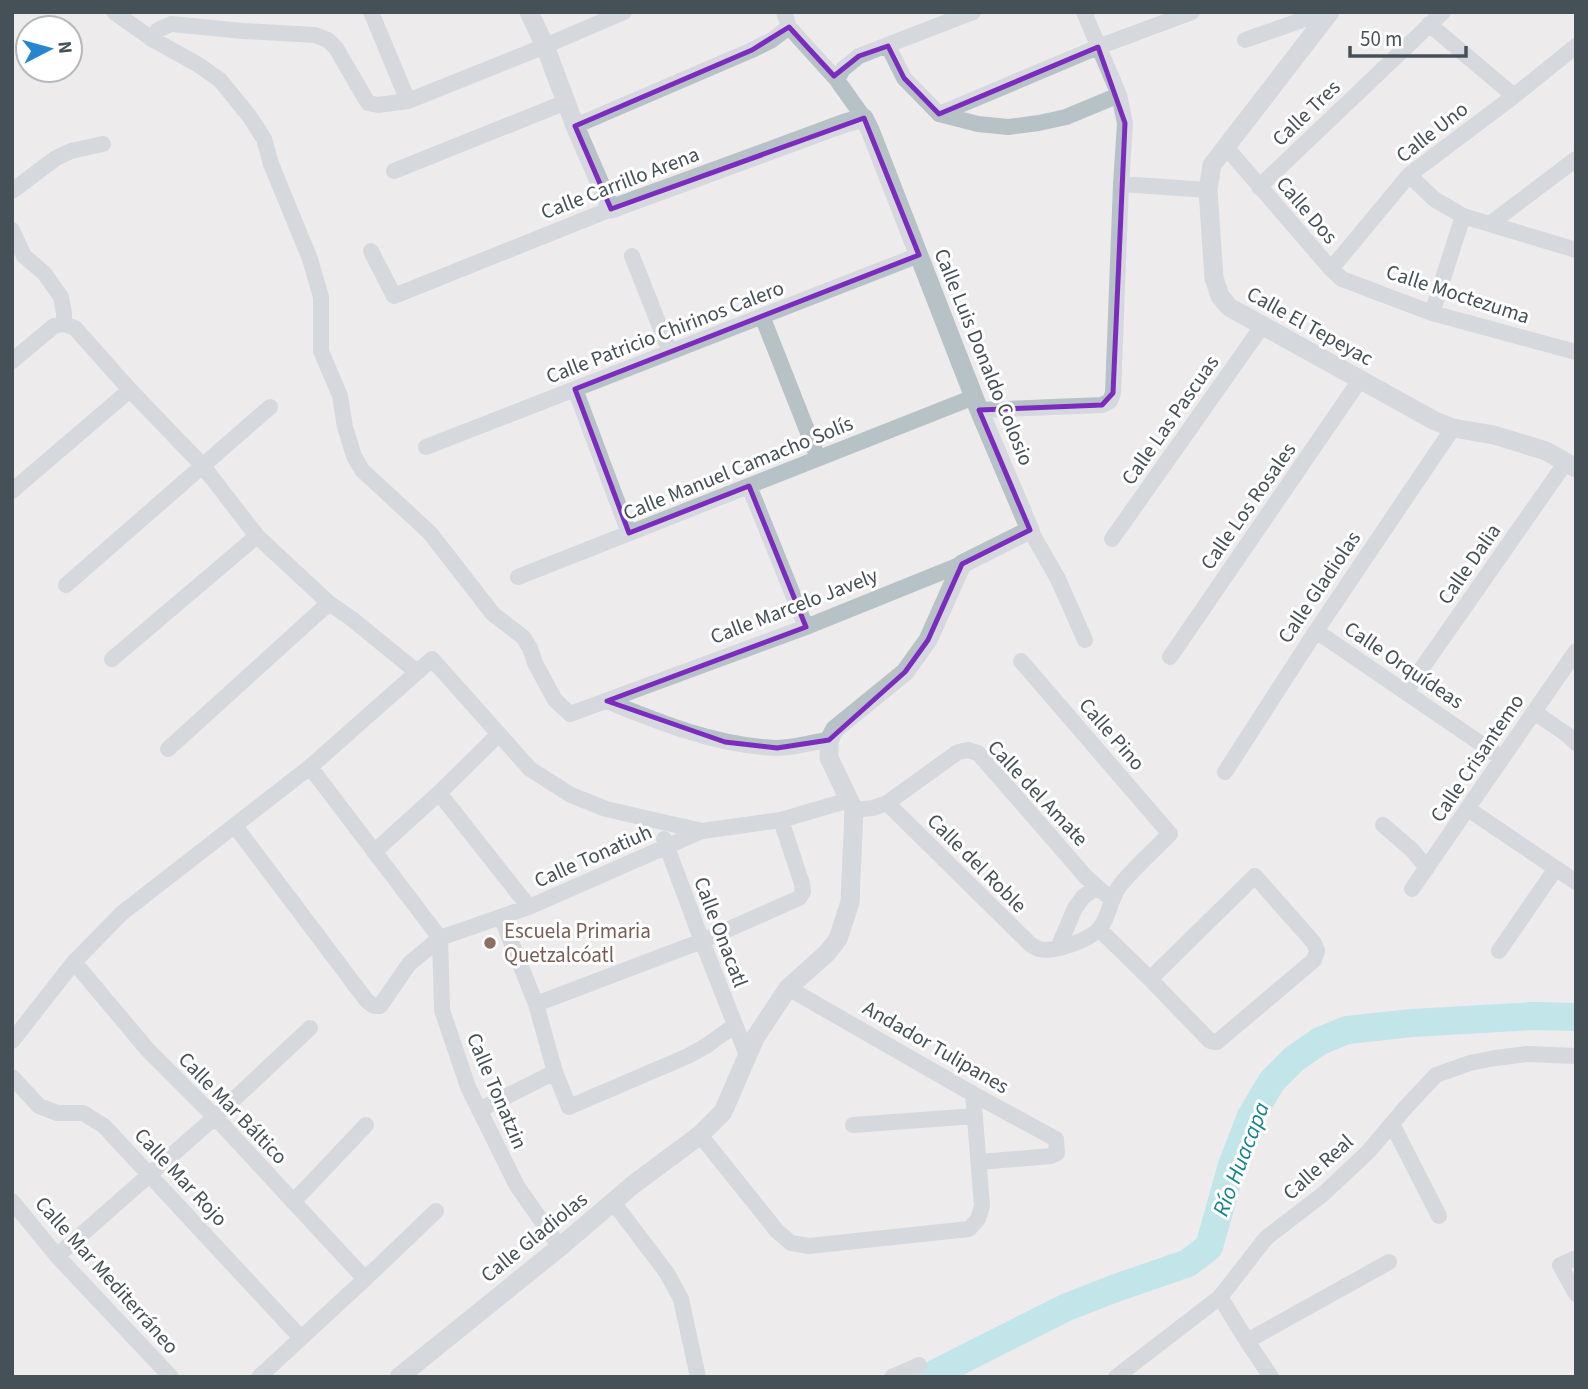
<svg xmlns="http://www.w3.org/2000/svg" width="1588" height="1389" font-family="'Source Sans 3',sans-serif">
	<rect width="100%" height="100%" fill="#eeebec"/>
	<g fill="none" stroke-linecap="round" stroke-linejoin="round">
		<path stroke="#8bdee5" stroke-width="28" d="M 928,1377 L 1067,1307 L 1116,1288 L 1188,1263 L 1209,1247 L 1232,1165 L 1251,1116 L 1272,1081 L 1294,1059 L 1320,1041 L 1347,1030 L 1412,1023 L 1533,1016 L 1576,1017"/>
		<path stroke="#b7c2c7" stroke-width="16" d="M 114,12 L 152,39 L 197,64 L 220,80 L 250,117 L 264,139 L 271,164 L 310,259 L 321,297 L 321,351 L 340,396 L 345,427 L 354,456 L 362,470 L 430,533 L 493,614 L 523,637 L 530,648 L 535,663 L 555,700 L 570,714 L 806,627 L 962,564
			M 371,12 L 408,101
			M 784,12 L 789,27 L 837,80 L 864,118
			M 1429,24 L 1514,96
			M 152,39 L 158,30 L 171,24 L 243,31 L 315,35 L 328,40 L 336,48 L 368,103 L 378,105 L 408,101 L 545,46 L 624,12
			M 1245,40 L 1325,12
			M 888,46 L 904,78 L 939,114 L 978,124 L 1008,127 L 1039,123 L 1066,117 L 1119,95
			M 837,80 L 843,69 L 859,56 L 973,12
			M 939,114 L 1098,47 L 1192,12
			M 575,126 L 752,50 L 772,40 L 789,27
			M 1226,147 L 1331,269 L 1342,279 L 1432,313 L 1576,352
			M 394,171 L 566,102
			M 1409,175 L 1434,199 L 1463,216 L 1576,250
			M 1121,184 L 1208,190
			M 1259,187 L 1443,12
			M 12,191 L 56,158 L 71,151 L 103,144
			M 1490,224 L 1576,159
			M 12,230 L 24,256 L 44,273 L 61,297 L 64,313 L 64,324
			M 371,251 L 394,296 L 611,209
			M 632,256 L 670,352
			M 1331,269 L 1409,175 L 1514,96 L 1576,46
			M 1432,313 L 1463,216
			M 762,316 L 818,458
			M 12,361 L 54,326 L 64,324 L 75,328 L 130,390 L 202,465 L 257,536 L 329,603 L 352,619 L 417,672
			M 575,389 L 629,533
			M 979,410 L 1102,405 L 1110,401 L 1113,393 L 1121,184 L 1125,123 L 1119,95 L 1084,12
			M 426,447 L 919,255
			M 749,486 L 806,627
			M 12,491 L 130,390
			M 1030,530 L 1058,579 L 1085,640
			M 1112,539 L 1263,325
			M 518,577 L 974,397
			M 66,585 L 270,407
			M 1316,631 L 1502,758
			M 1170,657 L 1360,380
			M 112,659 L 257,536
			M 1406,691 L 1566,462
			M 607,701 C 661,723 715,745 775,748 C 792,748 812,742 829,740
			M 1534,712 L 1569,736 L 1576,743
			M 168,749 L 329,603
			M 310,767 L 440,938
			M 1225,772 L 1316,631 L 1453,428
			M 439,793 L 529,907
			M 887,803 L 1030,944 C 1033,946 1036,948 1039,949 C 1054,953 1090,940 1100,928 C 1110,915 1110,897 1121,884 C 1136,866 1154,850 1170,834 L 1021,661
			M 1468,809 L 1576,882
			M 854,810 L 873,808 L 887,803 L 958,752 L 968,750 L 978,753 L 1086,877 L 1111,899
			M 1383,825 L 1412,850 L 1427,868
			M 235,826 L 367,1001 L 374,1006 L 380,1006 L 409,964 L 440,938 L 529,907 L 702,831
			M 664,839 L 702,941 L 747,1055
			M 374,852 L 439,793 L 499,734
			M 1412,889 L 1576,651
			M 501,917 L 536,1004 L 555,1072 L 569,1107 L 688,1056 L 706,1046 L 735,1025
			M 1099,929 L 1150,979 L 1210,1041 L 1217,1042 L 1314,960 L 1317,951 L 1314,943 L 1255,876 L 1150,979
			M 440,938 L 442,1010 L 468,1087 L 517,1186 L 560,1247
			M 1058,948 L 1075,908 L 1083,897 L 1097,887
			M 1499,951 L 1556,868
			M 74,962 L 147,1049 L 215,1117 L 365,1279
			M 788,988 L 973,1094 L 1056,1139 L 1057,1153 L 1051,1156 L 979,1162
			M 536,1004 L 702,941 L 799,898 L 803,892 L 802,884 L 781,820
			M 12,1041 L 74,962 L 122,913 L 310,767 L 432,659 L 530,769 L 571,795 L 606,809 L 702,831 L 781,820 L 849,800
			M 12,1077 L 39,1106 L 57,1113 L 83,1113 L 104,1126 L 301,1338
			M 479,1110 L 555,1072
			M 1392,1124 L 1439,1216
			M 853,1125 L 975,1116
			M 700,1135 L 777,1231 L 791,1243 L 809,1246 L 969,1229 L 978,1219 L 982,1206 L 973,1094
			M 12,1201 L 57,1256 L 171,1377
			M 293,1202 L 366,1125
			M 613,1202 L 667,1273 L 681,1299 L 698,1377
			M 57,1256 L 215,1117 L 310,1028
			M 1576,1258 L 1560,1265 L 1576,1294
			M 1220,1297 L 1247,1341 L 1271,1377
			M 1247,1341 L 1389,1262
			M 259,1377 L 365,1279 L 436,1211
			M 892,1377 L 919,1365
			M 1116,1377 L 1220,1297 L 1266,1238 L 1322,1195 L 1368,1152 L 1406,1107 L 1436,1075 L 1470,1063 L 1495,1058 L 1527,1054 L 1576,1056"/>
		<path stroke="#b7c2c7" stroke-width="19" d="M 1330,12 L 1212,165 L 1208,190 L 1214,278 L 1220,296 L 1229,307 L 1435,421 L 1453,428 L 1494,435 L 1546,451 L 1576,468
			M 399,1377 L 560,1247 L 634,1184 L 700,1135 L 723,1112 L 755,1038 L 788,988 L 827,953 L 838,939 L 850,902 L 854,810 L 829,758 L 829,740 L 835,729 L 905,672 L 928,640 L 962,564 L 1030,530 L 979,410 L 870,130 L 864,118 L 845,123 L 611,209 L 575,126 L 545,46 L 529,12"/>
	</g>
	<path d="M0 0H1588V1389H0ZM 789,27 L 834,76 L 859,56 L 888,46 L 904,78 L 939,114 L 1098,47 L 1125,123 L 1113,393 L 1102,405 L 979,410 L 1030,530 L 962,564 L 928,640 L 905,672 L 829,740 L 777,748 L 725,742 L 607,701 L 806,627 L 749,486 L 629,533 L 575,389 L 919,255 L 864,118 L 611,209 L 575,126 L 752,50 Z" fill="#eeebec" fill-opacity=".55" fill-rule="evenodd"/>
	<path fill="none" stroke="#7b2cbf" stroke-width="5" stroke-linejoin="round" d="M 789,27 L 834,76 L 859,56 L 888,46 L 904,78 L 939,114 L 1098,47 L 1125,123 L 1113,393 L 1102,405 L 979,410 L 1030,530 L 962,564 L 928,640 L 905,672 L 829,740 L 777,748 L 725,742 L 607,701 L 806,627 L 749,486 L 629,533 L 575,389 L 919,255 L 864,118 L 611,209 L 575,126 L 752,50 Z"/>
	<circle fill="#8d6e63" stroke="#fff" stroke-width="2.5" cx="490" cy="943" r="7"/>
	<g text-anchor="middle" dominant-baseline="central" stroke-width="6" stroke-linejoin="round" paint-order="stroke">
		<g font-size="21" fill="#455157" stroke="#fff">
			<text transform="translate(1306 113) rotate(-44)">Calle Tres</text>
			<text transform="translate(1432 132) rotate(-38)">Calle Uno</text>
			<text transform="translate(620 183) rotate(-21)">Calle Carrillo Arena</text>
			<text transform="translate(1307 210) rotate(49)">Calle Dos</text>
			<text transform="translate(1458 294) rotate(18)">Calle Moctezuma</text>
			<text transform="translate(1310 326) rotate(29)">Calle El Tepeyac</text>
			<text transform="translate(665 332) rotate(-21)">Calle Patricio Chirinos Calero</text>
			<text transform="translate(984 357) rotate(68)">Calle Luis Donaldo Colosio</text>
			<text transform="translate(1170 420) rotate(-55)">Calle Las Pascuas</text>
			<text transform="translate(738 468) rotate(-22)">Calle Manuel Camacho Solís</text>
			<text transform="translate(1248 506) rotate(-55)">Calle Los Rosales</text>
			<text transform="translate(1469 564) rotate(-55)">Calle Dalia</text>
			<text transform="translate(1319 587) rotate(-56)">Calle Gladiolas</text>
			<text transform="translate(794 606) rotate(-21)">Calle Marcelo Javely</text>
			<text transform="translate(1404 665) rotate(34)">Calle Orquídeas</text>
			<text transform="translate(1112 734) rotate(49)">Calle Pino</text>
			<text transform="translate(1477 758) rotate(-56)">Calle Crisantemo</text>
			<text transform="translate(1038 793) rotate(47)">Calle del Amate</text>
			<text transform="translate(593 856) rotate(-24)">Calle Tonatiuh</text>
			<text transform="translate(977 863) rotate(45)">Calle del Roble</text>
			<text transform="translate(721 932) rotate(69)">Calle Onacatl</text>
			<text transform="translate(936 1047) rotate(30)">Andador Tulipanes</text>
			<text transform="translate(497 1091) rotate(67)">Calle Tonatzin</text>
			<text transform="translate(233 1108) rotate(46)">Calle Mar Báltico</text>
			<text transform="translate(1318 1167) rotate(-42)">Calle Real</text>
			<text transform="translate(181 1177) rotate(47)">Calle Mar Rojo</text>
			<text transform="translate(534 1237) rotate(-39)">Calle Gladiolas</text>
			<text transform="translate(107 1275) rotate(48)">Calle Mar Mediterráneo</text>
		</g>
		<g font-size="21" fill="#785e54" stroke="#fff" text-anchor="start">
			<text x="504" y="931">Escuela Primaria<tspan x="504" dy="24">Quetzalcóatl</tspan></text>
		</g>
		<g font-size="23" font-style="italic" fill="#15838c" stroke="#fff">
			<text transform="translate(1241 1159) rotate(-69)">Río Huacapa</text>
		</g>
	</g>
	<rect width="1588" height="1389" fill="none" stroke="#455157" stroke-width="28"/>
	<g transform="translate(49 49) rotate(84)"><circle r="33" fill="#ffffff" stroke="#b5b9bc" stroke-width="2"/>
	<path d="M0-5L12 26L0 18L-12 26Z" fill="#2486cf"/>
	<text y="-10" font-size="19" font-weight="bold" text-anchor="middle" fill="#455157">N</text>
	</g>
	<path d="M1350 46v10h116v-10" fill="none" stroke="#455157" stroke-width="3.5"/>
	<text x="1360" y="46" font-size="21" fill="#455157" stroke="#ffffff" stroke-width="5" paint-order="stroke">50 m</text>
</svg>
